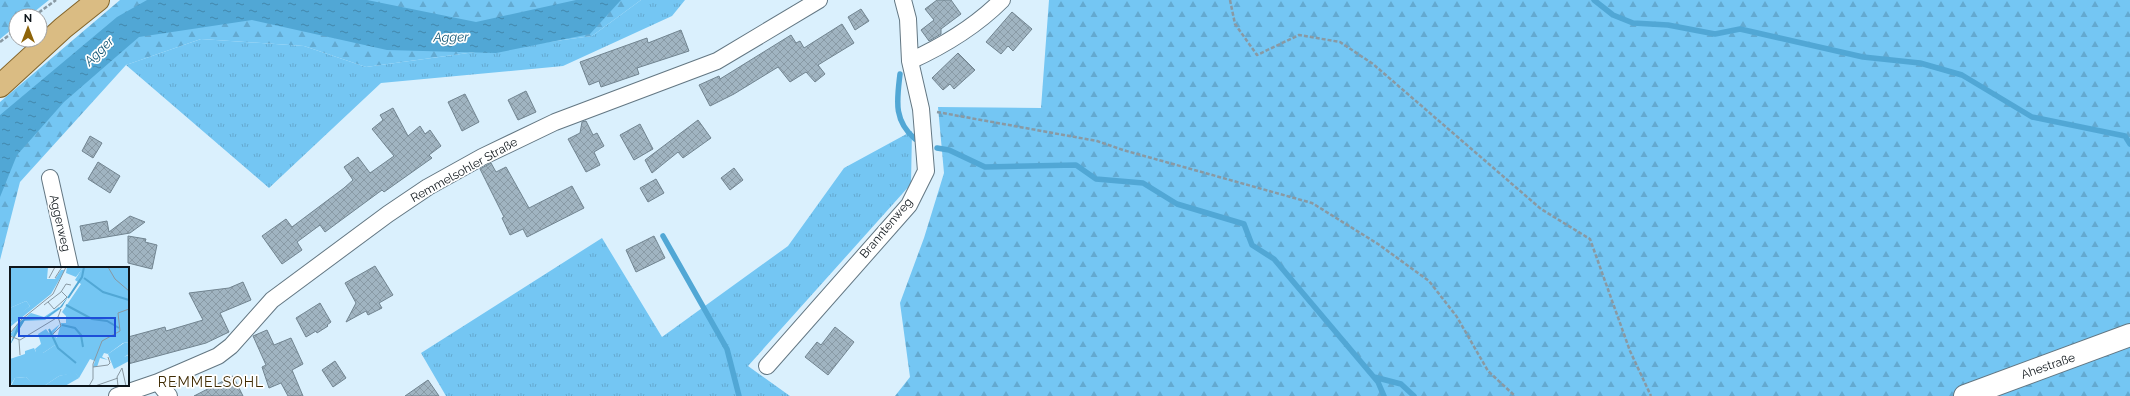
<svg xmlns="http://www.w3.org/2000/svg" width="2130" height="396" font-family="Raleway,sans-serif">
	<defs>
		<pattern id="grass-tufts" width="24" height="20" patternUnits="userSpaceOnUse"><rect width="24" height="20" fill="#74c6f3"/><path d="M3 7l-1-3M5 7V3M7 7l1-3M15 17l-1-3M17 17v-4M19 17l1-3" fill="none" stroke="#63a9d0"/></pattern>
		<pattern id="forest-firs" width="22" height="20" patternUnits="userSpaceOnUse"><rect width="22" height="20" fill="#74c6f3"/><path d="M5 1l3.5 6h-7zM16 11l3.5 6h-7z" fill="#63a9d0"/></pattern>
		<pattern id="water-ripples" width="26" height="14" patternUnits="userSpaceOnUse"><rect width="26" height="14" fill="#51a7d5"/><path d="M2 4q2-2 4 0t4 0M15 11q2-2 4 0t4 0" fill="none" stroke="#4287ac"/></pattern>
		<pattern id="building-cross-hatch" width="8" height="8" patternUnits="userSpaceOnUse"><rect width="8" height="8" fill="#a0b4c1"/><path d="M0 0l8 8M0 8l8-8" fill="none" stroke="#899aa5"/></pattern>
	</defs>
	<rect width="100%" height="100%" fill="#daf0fd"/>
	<path fill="url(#grass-tufts)" d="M 641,0 L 685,0 L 672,16 L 563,66 L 381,83 L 269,188 L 126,65 L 201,39 L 304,46 L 366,67 L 592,36 Z
		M 912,131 L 911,184 L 748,366 L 790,396 L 446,396 L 421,353 L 602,238 L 662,337 L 788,246 L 844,168 Z"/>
	<path fill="url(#forest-firs)" d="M 0,0 L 49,0 L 29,16 L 16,16 L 16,26 L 0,39 Z
		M 120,0 L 641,0 L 592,36 L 366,67 L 304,46 L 201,39 L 126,65 L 20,182 L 0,260 L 0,102 Z
		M 1049,0 L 2130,0 L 2130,396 L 895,396 L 910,377 L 900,303 L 924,238 L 944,173 L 938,107 L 1041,108 Z"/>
	<path fill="url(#water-ripples)" d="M 147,0 L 367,0 L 476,22 L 576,0 L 621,0 L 590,34 L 496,53 L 387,50 L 252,20 L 139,37 L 64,102 L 17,155 L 0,197 L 0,115 L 117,17 Z"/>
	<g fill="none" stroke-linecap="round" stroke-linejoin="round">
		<path stroke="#51a7d5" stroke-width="5.5" d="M 1594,0 L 1613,15 L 1633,23 L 1668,25 L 1715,34 L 1740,29 L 1863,57 L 1920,63 L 1962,75 L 2032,117 L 2125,136 L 2130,144
			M 900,74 C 897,100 893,120 915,139
			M 937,148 L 949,150 L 985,167 L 1076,165 L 1096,179 L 1143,183 L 1177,204 L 1244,224 L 1252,245 L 1274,259 L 1378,382 L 1384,396
			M 663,236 L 727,349 L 739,396
			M 1374,377 L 1401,384 L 1414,396"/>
	</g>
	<path fill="url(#building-cross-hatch)" stroke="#718490" d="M 937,0 L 951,0 L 961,14 L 941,29 L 941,34 L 929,41 L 921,30 L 934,20 L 925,9 Z
		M 861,9 L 869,21 L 855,30 L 848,17 Z
		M 1012,12 L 1032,29 L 1013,51 L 1008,46 L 1001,54 L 986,42 Z
		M 842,24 L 854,43 L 818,65 L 825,74 L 815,82 L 806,72 L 790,82 L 778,67 L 734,94 L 710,106 L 699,85 L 719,76 L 720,79 L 791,35 L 796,43 L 800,41 L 804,48 Z
		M 681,30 L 689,51 L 637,68 L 639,74 L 601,87 L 599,81 L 589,85 L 580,62 L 647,38 L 648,43 Z
		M 958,53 L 975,70 L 954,89 L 950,84 L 943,90 L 932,78 Z
		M 526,91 L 536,112 L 518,120 L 508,100 Z
		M 465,94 L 479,122 L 462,131 L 448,102 Z
		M 393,108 L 408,136 L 420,126 L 425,134 L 430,130 L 441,146 L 429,155 L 432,158 L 384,192 L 382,190 L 325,232 L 320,225 L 297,242 L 302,250 L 282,264 L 262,236 L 286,219 L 292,227 L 344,188 L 353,180 L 344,167 L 358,157 L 370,173 L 394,156 L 372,129 L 383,120 L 380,115 Z
		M 698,120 L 711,138 L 683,158 L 678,152 L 652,173 L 645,160 Z
		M 586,121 L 593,135 L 597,133 L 604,146 L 594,152 L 600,165 L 586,172 L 568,139 L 580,133 L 582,122 Z
		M 640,124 L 653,149 L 634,160 L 620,135 Z
		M 90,136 L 102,143 L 93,158 L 82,151 Z
		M 98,162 L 120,176 L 110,193 L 88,179 Z
		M 491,163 L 496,172 L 506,167 L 529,208 L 572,186 L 584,208 L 527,237 L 523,229 L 510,235 L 502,218 L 504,217 L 480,169 Z
		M 734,168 L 743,180 L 730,190 L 721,178 Z
		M 656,179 L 664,193 L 648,202 L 640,188 Z
		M 130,216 L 145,222 L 130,233 L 83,241 L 80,226 L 107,221 L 109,232 Z
		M 128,236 L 146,239 L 145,242 L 157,245 L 152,269 L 128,263 Z
		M 654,236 L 665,258 L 636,272 L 626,250 Z
		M 375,266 L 393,295 L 379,303 L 382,308 L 368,315 L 366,311 L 346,322 L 356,303 L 345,283 Z
		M 243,282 L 251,300 L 220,313 L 229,332 L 206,343 L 128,364 L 128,337 L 165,327 L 166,331 L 203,320 L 189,293 L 229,288 Z
		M 320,303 L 331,322 L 327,325 L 328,326 L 317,333 L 316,331 L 306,337 L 296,318 Z
		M 835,327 L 854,342 L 828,375 L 805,357 L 817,342 L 821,345 Z
		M 267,330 L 274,345 L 291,338 L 303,364 L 292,370 L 303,396 L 288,396 L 281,383 L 269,388 L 262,367 L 266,365 L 253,336 Z
		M 335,361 L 346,378 L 333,387 L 322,370 Z
		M 233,376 L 243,396 L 194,396 Z
		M 428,380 L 439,396 L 405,396 Z"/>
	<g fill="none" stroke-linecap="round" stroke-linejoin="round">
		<g stroke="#637783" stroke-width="18">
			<path id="minor" d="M 910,61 C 943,46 976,26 1002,0
				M 50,178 L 70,268
				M 767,366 L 909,205 L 926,171 L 921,109 L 910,61 L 908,19 L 903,0
				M 158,382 L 169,396
				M 117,396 L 158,382 L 218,356 L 231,346 L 272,300 L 388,214 L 428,187 L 482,157 L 555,122 L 717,61 L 819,0"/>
		</g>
		<g stroke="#637783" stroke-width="24">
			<path id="secondary" d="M 1965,396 L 2130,335"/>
		</g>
		<g stroke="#836429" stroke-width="24">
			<path id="primary" d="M 0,86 L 63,28 L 98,0"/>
		</g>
		<path stroke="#8999a3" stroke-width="2.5" stroke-dasharray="4 2" stroke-linecap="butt" d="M 1230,0 L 1235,24 L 1257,55 L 1299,35 L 1340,42 L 1373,64 L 1541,209 L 1590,239 L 1630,351 L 1651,396
			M 34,16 L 56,0
			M 0,42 L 16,30
			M 937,112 L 1097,141 L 1123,150 L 1312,203 L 1378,244 L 1429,281 L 1457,317 L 1488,371 L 1515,396"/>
		<use href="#minor" stroke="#fff" stroke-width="16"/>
		<use href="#secondary" stroke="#fff" stroke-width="22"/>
		<use href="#primary" stroke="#dabc83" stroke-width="22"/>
	</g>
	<g text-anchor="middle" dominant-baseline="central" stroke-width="3.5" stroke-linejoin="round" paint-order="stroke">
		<g font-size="12" fill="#0e151a" stroke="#fff">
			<text transform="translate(464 170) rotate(-29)">Remmelsohler Straße</text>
			<text transform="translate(60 223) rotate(77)">Aggerweg</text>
			<text transform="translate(886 228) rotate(-50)">Branntenweg</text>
			<text transform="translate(2048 366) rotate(-19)">Ahestraße</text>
		</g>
		<g font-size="13" font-style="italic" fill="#0d5372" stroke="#fff">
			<text transform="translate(451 37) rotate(-1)">Agger</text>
			<text transform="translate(99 51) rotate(-45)">Agger</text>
		</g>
		<g font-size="14" letter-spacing="1" fill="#402c04" stroke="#fff">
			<text x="211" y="382">REMMELSOHL</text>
		</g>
	</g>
	<g transform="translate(10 267)">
		<rect width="119" height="119" fill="#daf0fd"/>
		<path d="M 57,0 L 73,0 L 73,1 L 66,10 L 56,6 ZM 16,34 L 20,39 L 0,56 L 0,41 ZM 50,57 L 43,67 L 48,72 L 45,78 L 33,86 L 26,85 L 25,82 L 31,77 L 28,67 L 36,62 L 39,66 ZM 119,75 L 119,87 L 114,90 L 119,88 L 119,94 L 104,102 L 98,87 L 114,76 ZM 65,105 L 69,111 L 55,119 L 34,119 L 49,109 ZM 16,110 L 25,119 L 1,119 L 5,111 Z" fill="#74c6f3"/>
		<path d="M 0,0 L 38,0 L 37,12 L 45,12 L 51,3 L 55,3 L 41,27 L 0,60 L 4,46 L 7,49 L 20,39 L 16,34 L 0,41 ZM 73,0 L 119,0 L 119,75 L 113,76 L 98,87 L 94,86 L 92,90 L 98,93 L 90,91 L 87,100 L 83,100 L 85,94 L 80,92 L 69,111 L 65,106 L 49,109 L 34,119 L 24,119 L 16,110 L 5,111 L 0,119 L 0,92 L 15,87 L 15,84 L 24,81 L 26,85 L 32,83 L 33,86 L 45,78 L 51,56 L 56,56 L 56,49 L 52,45 L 71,17 L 65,13 ZM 49,40 L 50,42 L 35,53 L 14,54 L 4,70 L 0,68 L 7,57 L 21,46 L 34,50 Z" fill="#74c6f3"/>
		<path d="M 59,28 L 52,40 L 35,52 L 15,53 L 0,78 L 8,57 L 16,50 L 35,51 L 50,40 Z" fill="#51a7d5"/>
		<path fill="none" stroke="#51a7d5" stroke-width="2" d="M 74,11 L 93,25 L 119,33M 58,31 L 72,10 L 74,0M 56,38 L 82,52 L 97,54 L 109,61M 52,58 L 65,61 L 71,68 L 73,80M 39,62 L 48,81 L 66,96"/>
		<path fill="none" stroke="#8898a2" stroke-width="1" d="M 98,0 L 105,12 L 119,24M 39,11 L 45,0M 45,11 L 52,0M 38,35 L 44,42 L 53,34 L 57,30 L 51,24M 34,38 L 51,25 L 56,17 L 61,18M 0,66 L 12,52 L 43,27 L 56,0M 43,67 L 51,59 L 48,50M 0,69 L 10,73 L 48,50 L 51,42M 9,73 L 10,88M 83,100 L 98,98 L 100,96 L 98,90M 79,119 L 83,112 L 83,97 L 92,74 L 110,64 L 108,46 L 119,42M 85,119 L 108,111M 108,119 L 107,110 L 112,101 L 116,119"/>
		<path fill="#1d4ed8" fill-opacity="0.15" stroke="#1d4ed8" stroke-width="2" d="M 9,51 L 105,51 L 105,69 L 9,69 Z"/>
		<rect width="119" height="119" fill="none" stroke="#0e151a" stroke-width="2"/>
	</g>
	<g transform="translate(28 28)"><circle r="19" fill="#ffffff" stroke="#9fa1a3"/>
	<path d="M0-3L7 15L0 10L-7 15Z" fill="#8e6409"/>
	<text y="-6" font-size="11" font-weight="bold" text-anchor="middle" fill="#0e151a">N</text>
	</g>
</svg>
